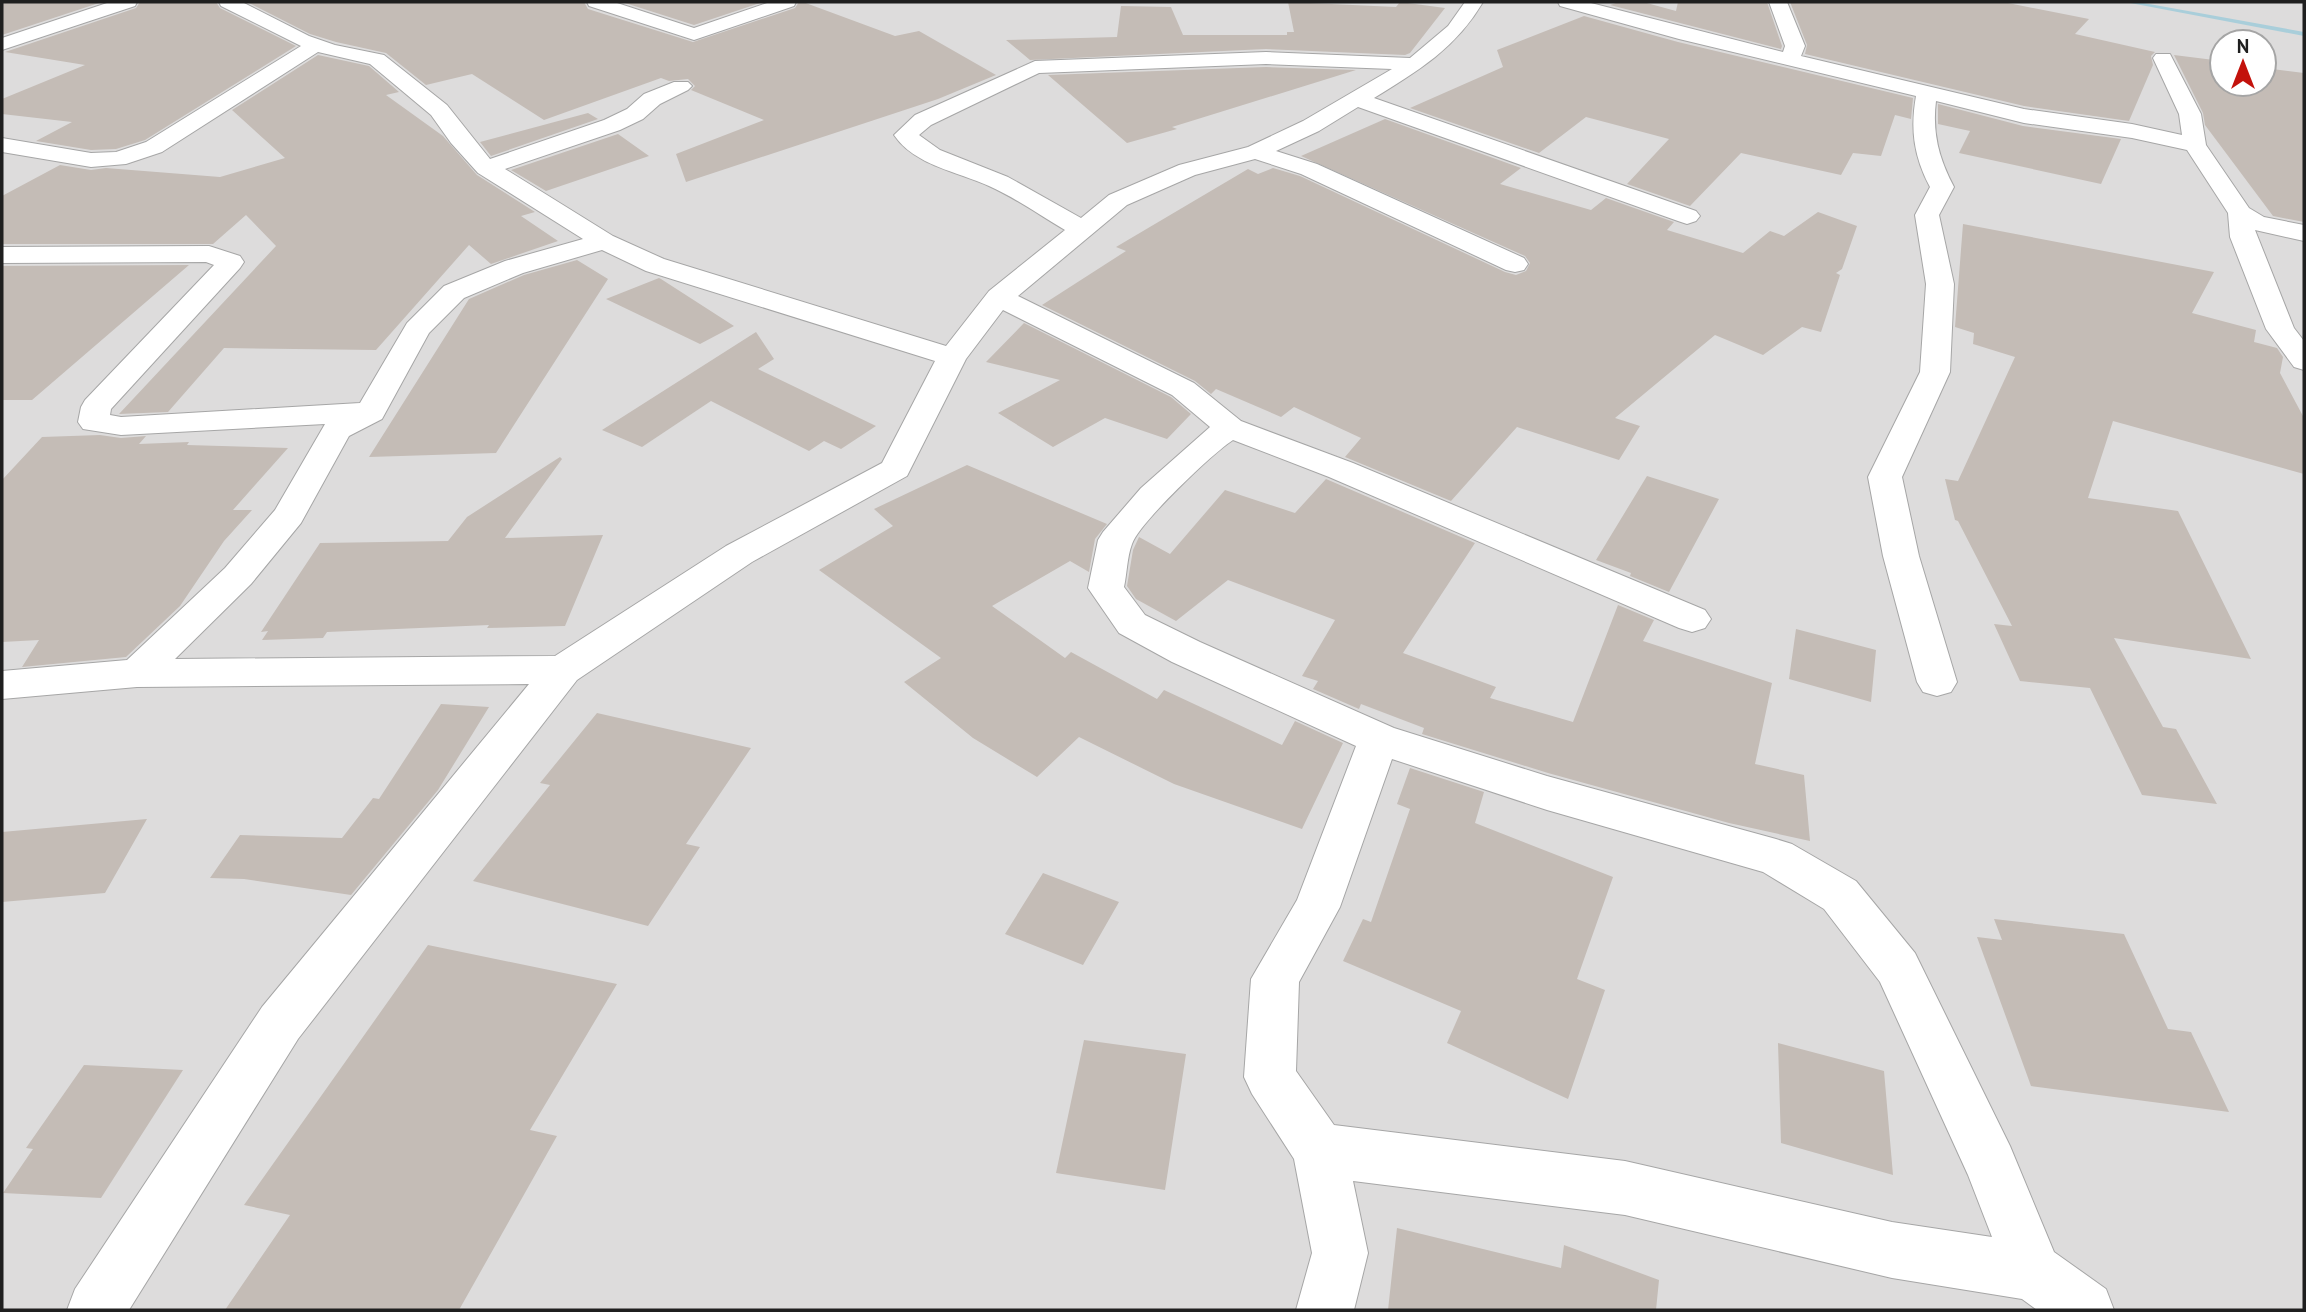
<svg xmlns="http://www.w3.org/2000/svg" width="2306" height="1312" font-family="'PT Sans',sans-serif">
	<rect width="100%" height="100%" fill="#efede6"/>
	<path fill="#dddcdc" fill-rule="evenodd" d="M 2,2 L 2304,2 L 2304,1310 L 2,1310 ZM 2222,42 L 2264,42 L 2264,84 L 2222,84 Z"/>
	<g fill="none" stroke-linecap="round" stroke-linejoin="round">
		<path fill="#a9ceda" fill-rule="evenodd" d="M 2125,2 L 2138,2 L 2304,32 L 2304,36 Z"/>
	</g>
	<path fill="#c4bcb6" d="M 2,2 L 102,2 L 2,35 Z
		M 140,2 L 216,2 L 220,8 L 296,46 L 145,140 L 116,149 L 91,150 L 36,141 L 72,122 L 2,114 L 2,99 L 85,65 L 5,52 L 136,8 Z
		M 247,2 L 584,2 L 588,9 L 693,42 L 795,8 L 799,2 L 803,2 L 895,36 L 919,31 L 996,75 L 938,99 L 686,182 L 676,154 L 764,120 L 691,90 L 695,86 L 688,79 L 669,81 L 661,78 L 544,120 L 472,74 L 426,85 L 386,53 L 336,42 L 310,34 Z
		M 622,2 L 763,2 L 694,25 Z
		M 1288,2 L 1396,7 L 1400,2 L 1445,8 L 1410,53 L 1405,55 L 1266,49 L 1030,60 L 1006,40 L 1117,37 L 1121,6 L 1171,7 L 1183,35 L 1287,35 L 1287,32 L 1294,32 Z
		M 1619,2 L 1643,2 L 1676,11 L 1678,2 L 1767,2 L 1782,46 L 1781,49 L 1610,5 Z
		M 1790,2 L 2003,2 L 2089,19 L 2075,34 L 2155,52 L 2151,56 L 2153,65 L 2129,121 L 2024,106 L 1805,54 L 1807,45 Z
		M 1584,16 L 1678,42 L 1913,98 L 1911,119 L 1895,115 L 1881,156 L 1853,153 L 1841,175 L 1741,153 L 1690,206 L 1627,184 L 1669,139 L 1586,117 L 1539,153 L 1410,108 L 1503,67 L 1497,50 Z
		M 318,55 L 369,66 L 399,92 L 386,95 L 443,136 L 477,175 L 535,212 L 521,216 L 558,241 L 491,264 L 469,245 L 376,350 L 224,348 L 168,412 L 119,414 L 276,246 L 246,215 L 213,244 L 2,244 L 2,196 L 60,165 L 91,170 L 106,168 L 220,177 L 285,158 L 232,110 Z
		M 2174,55 L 2222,61 L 2222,84 L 2264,84 L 2264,68 L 2304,73 L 2304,222 L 2273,216 L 2205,125 L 2203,113 Z
		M 1266,67 L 1356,70 L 1172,127 L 1177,129 L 1127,143 L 1048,75 Z
		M 1938,104 L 2023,126 L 2121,139 L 2101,184 L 1959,153 L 1970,131 L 1938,124 Z
		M 588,113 L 598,119 L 491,156 L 480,142 Z
		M 1385,119 L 1521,168 L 1500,184 L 1591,210 L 1606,198 L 1674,222 L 1667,230 L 1743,253 L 1770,231 L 1784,236 L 1818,212 L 1857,226 L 1842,269 L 1836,273 L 1840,275 L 1821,332 L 1802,327 L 1763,355 L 1715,335 L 1615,418 L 1640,426 L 1619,460 L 1517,427 L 1451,501 L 1345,457 L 1361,438 L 1294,407 L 1281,417 L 1216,389 L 1211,394 L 1195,381 L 1042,305 L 1126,251 L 1116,247 L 1248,169 L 1258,174 L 1273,168 L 1300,176 L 1505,272 L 1516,275 L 1526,271 L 1530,263 L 1525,256 L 1301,156 Z
		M 618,134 L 649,156 L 546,191 L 511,170 Z
		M 1963,224 L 2214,272 L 2192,313 L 2256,330 L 2254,342 L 2277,348 L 2283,357 L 2280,373 L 2304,418 L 2304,474 L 2113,421 L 2088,498 L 2178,511 L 2251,659 L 2114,638 L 2163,727 L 2176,729 L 2217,804 L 2142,795 L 2090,688 L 2020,681 L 1994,624 L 2012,626 L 1958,521 L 1955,520 L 1945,479 L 1958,481 L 2015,357 L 1973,344 L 1974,333 L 1955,327 Z
		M 577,260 L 608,279 L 496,453 L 369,457 L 469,299 L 524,275 Z
		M 189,265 L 32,400 L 2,400 L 2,266 Z
		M 659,278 L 661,279 L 734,326 L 700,344 L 606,299 Z
		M 1024,323 L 1171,397 L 1191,414 L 1167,439 L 1105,418 L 1053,447 L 998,413 L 1060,380 L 986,362 Z
		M 756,332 L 774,359 L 758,369 L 876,426 L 841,449 L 824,441 L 809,451 L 711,401 L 642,447 L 602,430 Z
		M 100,435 L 121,438 L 146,436 L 139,444 L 189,442 L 187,445 L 288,448 L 233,510 L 252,510 L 224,541 L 180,606 L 126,657 L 22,667 L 39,640 L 2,642 L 2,480 L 42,437 Z
		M 560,457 L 562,459 L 505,538 L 603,535 L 565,626 L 487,628 L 489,625 L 327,632 L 323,638 L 262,640 L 268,631 L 261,632 L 320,543 L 448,541 L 467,517 Z
		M 967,465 L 1107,524 L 1095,539 L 1089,572 L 1070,561 L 992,606 L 1065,658 L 1071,652 L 1157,699 L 1164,690 L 1282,745 L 1295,721 L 1343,743 L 1302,829 L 1174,784 L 1079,737 L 1037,777 L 973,738 L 904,682 L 941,658 L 819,570 L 893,526 L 874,509 Z
		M 1647,476 L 1719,499 L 1669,592 L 1630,576 L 1631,573 L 1596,560 Z
		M 1326,479 L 1475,543 L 1403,653 L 1496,687 L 1490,698 L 1573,722 L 1618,605 L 1654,620 L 1643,641 L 1772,683 L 1755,764 L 1804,775 L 1810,841 L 1729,823 L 1548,773 L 1422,734 L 1424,728 L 1361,704 L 1359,709 L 1313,689 L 1318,681 L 1302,676 L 1335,620 L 1228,580 L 1176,621 L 1136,599 L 1127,586 L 1133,550 L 1139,537 L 1170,554 L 1225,490 L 1295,513 Z
		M 1796,629 L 1876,650 L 1871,702 L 1789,679 Z
		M 441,704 L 489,707 L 438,790 L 351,895 L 244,879 L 210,878 L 240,835 L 342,838 L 373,798 L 379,799 Z
		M 597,713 L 751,748 L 686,844 L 700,847 L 648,926 L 473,881 L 550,785 L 540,783 Z
		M 1410,768 L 1484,792 L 1475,823 L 1613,877 L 1577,979 L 1605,990 L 1568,1099 L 1447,1043 L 1461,1011 L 1343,961 L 1363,919 L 1371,922 L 1410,809 L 1397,804 Z
		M 147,819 L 105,893 L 2,902 L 2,832 Z
		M 1043,873 L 1119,902 L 1083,965 L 1005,934 Z
		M 1994,919 L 2124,934 L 2168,1029 L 2191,1032 L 2229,1112 L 2031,1086 L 1977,937 L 2002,940 Z
		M 428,945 L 617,984 L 530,1130 L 557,1136 L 459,1310 L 225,1310 L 290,1215 L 244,1205 Z
		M 1084,1040 L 1186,1054 L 1165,1190 L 1056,1173 Z
		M 1778,1043 L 1884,1071 L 1893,1175 L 1781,1143 Z
		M 84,1065 L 183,1070 L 101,1198 L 3,1193 L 33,1149 L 26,1148 Z
		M 1397,1228 L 1561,1268 L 1564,1245 L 1659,1280 L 1656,1310 L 1388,1310 Z"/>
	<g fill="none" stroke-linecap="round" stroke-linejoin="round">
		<g stroke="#a6a6a6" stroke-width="2">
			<path id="minor" d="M 110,2 L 137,2 L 135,6 L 2,50 L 2,38 Z
				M 219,2 L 242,2 L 309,36 L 335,45 L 384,55 L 447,105 L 490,159 L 604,120 L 627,109 L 644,94 L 674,82 L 688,82 L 692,86 L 688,90 L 660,104 L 643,119 L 620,130 L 505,169 L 613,236 L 664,259 L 946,346 L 989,291 L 1065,230 C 1041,216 1016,198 989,186 C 958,172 914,165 894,135 L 915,115 L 1035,61 L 1266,52 L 1410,58 L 1448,26 L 1465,2 L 1483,2 C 1456,48 1418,71 1374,98 L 1696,211 L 1700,216 L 1696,221 L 1687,224 L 1678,221 L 1358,107 L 1319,131 L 1276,151 L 1317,164 L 1524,258 L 1528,264 L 1524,270 L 1515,272 L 1506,270 L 1301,174 L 1255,159 L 1195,175 L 1127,205 L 1018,296 L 1194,383 L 1241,421 L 1353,463 L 1705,610 L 1711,619 L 1705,628 L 1692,632 L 1679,628 L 1329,477 L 1233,440 C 1213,453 1139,523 1132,544 C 1127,557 1127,573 1124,587 L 1145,615 L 1200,642 L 1394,728 L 1547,776 L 1776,839 L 1792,844 L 1856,881 L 1915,953 L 2010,1146 L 2054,1252 L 2106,1289 L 2114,1310 L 2037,1310 L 2022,1299 L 1892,1278 L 1625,1215 L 1353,1181 L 1368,1253 L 1354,1310 L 1296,1310 L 1312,1253 L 1294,1159 L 1252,1094 L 1244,1077 L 1251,979 L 1297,900 L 1356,746 L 1172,662 L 1119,633 L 1088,588 L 1098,540 L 1103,532 L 1141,488 L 1210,427 L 1172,395 L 1003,310 L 966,359 L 907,476 L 752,562 L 577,680 L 298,1039 L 129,1310 L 67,1310 L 75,1289 L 262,1007 L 529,684 L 137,687 L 2,699 L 2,671 L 127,660 L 225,568 L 275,510 L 325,424 L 121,435 L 83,429 L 78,422 L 81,407 L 85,400 L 214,265 L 206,262 L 2,263 L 2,247 L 209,246 L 240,256 L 244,262 L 240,268 L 111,409 L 110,415 L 121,417 L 360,403 L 407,323 L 444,286 L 505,261 L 583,239 L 478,173 L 451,143 L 431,115 L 370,64 L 318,52 L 162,152 L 126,164 L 91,167 L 2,152 L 2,138 L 91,153 L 116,152 L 146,142 L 301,46 L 221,6 ZM 1266,64 L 1392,69 L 1303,121 L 1248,147 L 1179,165 L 1109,195 L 1081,218 L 1008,177 L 940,150 L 919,135 L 931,125 L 1039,73 ZM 602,250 L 646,271 L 935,361 L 882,463 L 726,546 L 555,656 L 175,659 L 251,584 L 301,523 L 349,436 L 382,419 L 429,333 L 464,298 L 523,273 ZM 1392,759 L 1547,810 L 1763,872 L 1824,909 L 1880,982 L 1968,1175 L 1992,1237 L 1892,1222 L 1625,1161 L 1334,1125 L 1296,1071 L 1299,982 L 1340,907 Z
				M 587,2 L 614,2 L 694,28 L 770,2 L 796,2 L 794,6 L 694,40 L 589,6 Z
				M 1558,2 L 1587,2 L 1783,52 L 1785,46 L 1769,2 L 1787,2 L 1805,46 L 1801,56 L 2024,109 L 2132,124 L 2182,135 L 2179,114 L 2153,58 L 2156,54 L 2170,54 L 2201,114 L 2206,145 L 2249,208 L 2264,217 L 2304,225 L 2304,241 L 2255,230 L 2294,328 L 2304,341 L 2304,370 L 2294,367 L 2266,329 L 2230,237 L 2228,213 L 2187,150 L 2132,138 L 2024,123 L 1936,101 C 1932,133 1939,159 1954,187 L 1939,215 L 1954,284 L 1950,372 L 1902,477 L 1919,556 L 1957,682 L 1951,692 L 1937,696 L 1923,692 L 1917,682 L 1883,556 L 1868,477 L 1920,372 L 1926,284 L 1915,215 L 1930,187 C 1914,157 1910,130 1916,96 L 1679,39 L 1560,6 Z"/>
		</g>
		<use href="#minor" fill="#fff" fill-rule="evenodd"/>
	</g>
	<rect width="2306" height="1312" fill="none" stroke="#1f1f1f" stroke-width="7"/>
	<g transform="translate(2243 63)"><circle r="33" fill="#ffffff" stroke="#a5a5a5" stroke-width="2"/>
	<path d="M0-5L12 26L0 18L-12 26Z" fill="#c3120c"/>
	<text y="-10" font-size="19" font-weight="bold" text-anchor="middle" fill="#1f1f1f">N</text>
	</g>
</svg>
